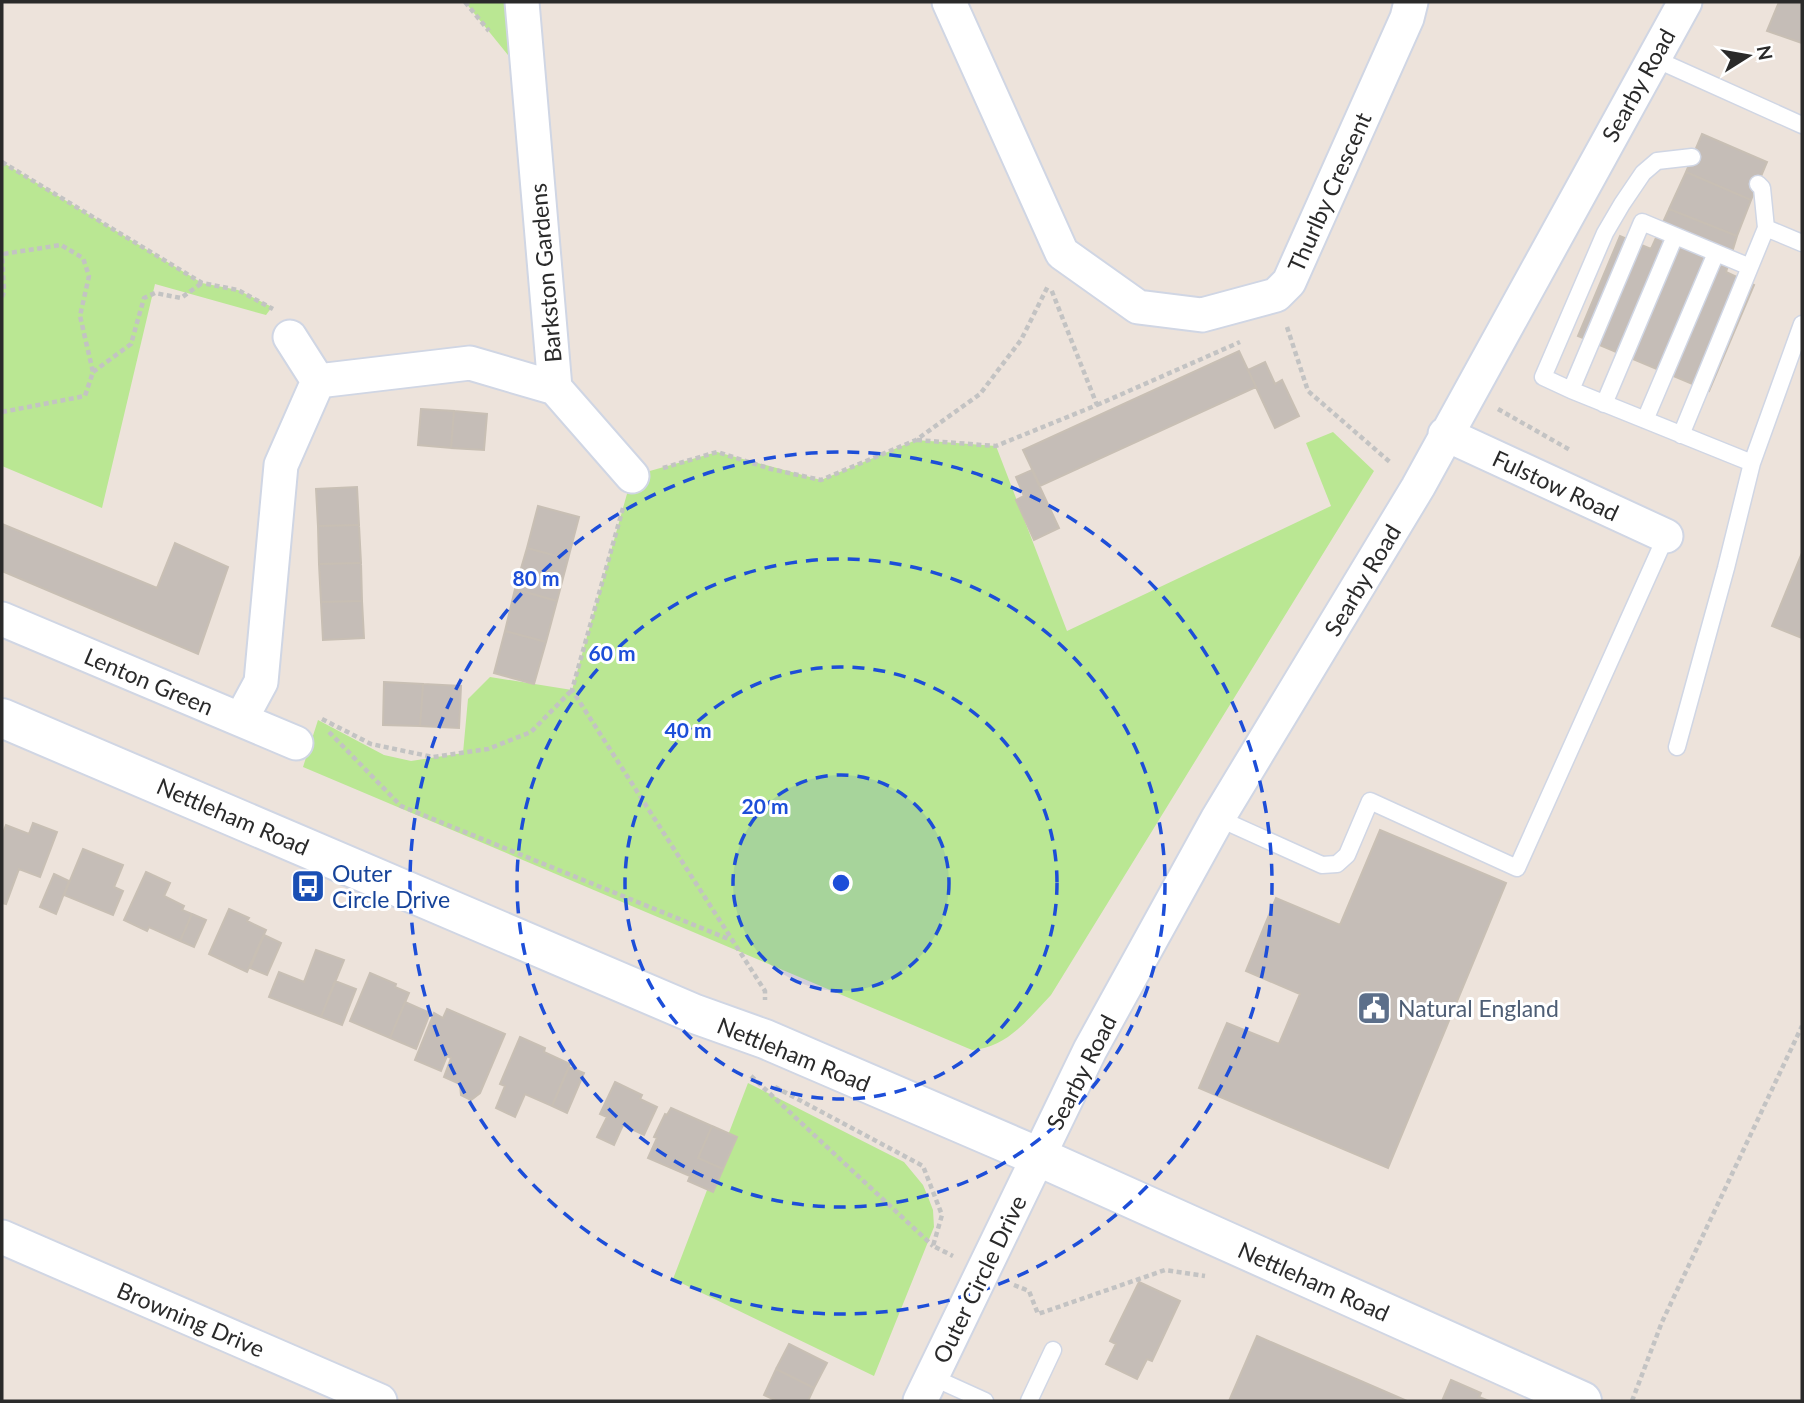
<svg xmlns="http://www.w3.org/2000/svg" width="1804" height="1403" font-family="Lato,sans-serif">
	<rect width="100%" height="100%" fill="#ede3db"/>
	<path fill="#bae793" d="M 465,2 L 522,2 L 529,81 Z
		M 2,162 L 202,283 L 238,290 L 272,307 L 266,315 L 155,284 L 102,508 L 2,466 Z
		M 1333,432 L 1374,471 L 1051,995 C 1028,1019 1007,1048 972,1050 L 303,767 L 318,720 L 384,755 L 411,761 L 463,753 L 468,699 L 490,677 L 572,690 L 632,476 L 717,452 L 821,480 L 916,440 L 996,446 L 1067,631 L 1331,506 L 1306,443 Z
		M 748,1083 L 904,1162 L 923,1185 L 928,1197 L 933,1210 L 934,1227 L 874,1376 L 673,1279 Z"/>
	<path fill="#c5bdb7" stroke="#c8bfb4" stroke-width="2" d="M 1779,2 L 1802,2 L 1802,43 L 1767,31 Z
		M 1702,134 L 1767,162 L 1751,200 L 1686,172 Z
		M 1686,172 L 1751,200 L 1737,236 L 1669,209 Z
		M 1669,209 L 1737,236 L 1726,272 L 1754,285 L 1709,391 L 1578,336 L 1620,236 L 1651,249 Z
		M 1239,351 L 1256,387 L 1040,486 L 1023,450 Z
		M 1265,362 L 1275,384 L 1282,380 L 1299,416 L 1275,428 L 1248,370 Z
		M 421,409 L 454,411 L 451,448 L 418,445 Z
		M 454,411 L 487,414 L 484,450 L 451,448 Z
		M 1032,470 L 1059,528 L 1034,540 L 1016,500 L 1024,496 L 1016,477 Z
		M 357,487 L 359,525 L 318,526 L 316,489 Z
		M 538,506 L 579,517 L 568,559 L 527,548 Z
		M 2,524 L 157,588 L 175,543 L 228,567 L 198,654 L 2,571 Z
		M 359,525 L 361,563 L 319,564 L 318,526 Z
		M 527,548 L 568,559 L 557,601 L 515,589 Z
		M 1802,553 L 1802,638 L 1772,626 Z
		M 361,563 L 362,601 L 321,602 L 319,564 Z
		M 515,589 L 557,601 L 546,642 L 505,631 Z
		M 362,601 L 364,638 L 323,640 L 321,602 Z
		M 505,631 L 546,642 L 534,684 L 494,673 Z
		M 384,682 L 423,684 L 420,726 L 383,725 Z
		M 423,684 L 461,686 L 459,728 L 420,726 Z
		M 33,823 L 57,832 L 40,877 L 19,869 L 6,904 L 2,903 L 2,836 L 6,825 L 29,834 Z
		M 1380,830 L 1506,883 L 1388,1168 L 1199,1088 L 1227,1023 L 1279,1044 L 1300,994 L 1246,971 L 1276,898 L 1340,925 Z
		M 83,849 L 123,865 L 114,887 L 123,891 L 113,915 L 64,895 Z
		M 146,872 L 170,883 L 164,896 L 184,906 L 182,910 L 192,914 L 180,941 L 149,927 L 147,931 L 124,920 Z
		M 54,874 L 69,881 L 56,914 L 40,907 Z
		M 229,909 L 249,918 L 247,921 L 266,930 L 247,972 L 209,954 Z
		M 192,914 L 206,920 L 194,947 L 180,941 Z
		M 264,935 L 281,943 L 267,975 L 250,968 Z
		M 316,950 L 344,960 L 321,1017 L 269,997 L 279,972 L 304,982 Z
		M 370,973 L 396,984 L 395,987 L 409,993 L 390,1038 L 350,1021 Z
		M 335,981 L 356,989 L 342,1025 L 321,1017 Z
		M 405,1002 L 430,1013 L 416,1049 L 390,1038 Z
		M 447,1009 L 505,1034 L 480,1093 L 471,1100 L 461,1095 L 460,1084 L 444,1077 L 451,1058 L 447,1056 L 441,1071 L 415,1060 L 434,1013 L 443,1018 Z
		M 520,1037 L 545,1048 L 544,1052 L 570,1064 L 552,1106 L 525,1094 L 515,1117 L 496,1108 L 505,1086 L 500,1084 Z
		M 569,1067 L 584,1073 L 567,1113 L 552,1106 Z
		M 615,1082 L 642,1095 L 640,1099 L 657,1107 L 644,1135 L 623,1125 L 614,1145 L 597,1137 L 607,1117 L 600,1114 Z
		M 671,1108 L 712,1126 L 698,1158 L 723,1169 L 713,1192 L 688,1181 L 690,1176 L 648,1158 L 657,1138 L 654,1137 L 665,1114 L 667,1115 Z
		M 712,1126 L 737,1137 L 723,1169 L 698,1158 Z
		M 1139,1282 L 1180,1301 L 1152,1361 L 1147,1359 L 1137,1379 L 1106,1364 L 1116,1344 L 1110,1341 Z
		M 1257,1336 L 1407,1401 L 1229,1401 Z
		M 789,1344 L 827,1363 L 814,1388 L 776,1369 Z
		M 776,1369 L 814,1388 L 808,1401 L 777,1401 L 764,1395 Z
		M 1451,1380 L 1481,1393 L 1479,1397 L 1489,1401 L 1442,1401 Z"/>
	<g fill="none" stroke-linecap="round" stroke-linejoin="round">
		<g stroke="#d0d6e4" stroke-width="19">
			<path id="lane" d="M 1653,58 L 1802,125
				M 1758,184 L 1762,188 L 1766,228
				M 1750,267 L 1766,228 L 1802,243
				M 1571,390 L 1543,377 L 1605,233 L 1622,204 L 1643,173 L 1657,161 L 1692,157
				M 1604,404 L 1675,236
				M 1645,420 L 1716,253
				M 1681,435 L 1750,267 L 1642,222 L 1571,390 L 1752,463
				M 1677,747 L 1726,568 L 1752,463 L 1802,324
				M 1218,818 L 1322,865 L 1337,864 L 1347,855 L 1370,801 L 1517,868 L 1666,536
				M 932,1377 L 985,1401
				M 1029,1401 L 1053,1350"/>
		</g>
		<g stroke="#d0d6e4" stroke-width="37">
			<path id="street" d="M 949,2 L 1062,253 L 1138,307 L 1202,315 L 1276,295 L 1289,282 L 1407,18 L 1411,2
				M 290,337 L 318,381
				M 555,388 L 632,476
				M 1445,434 L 1666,536
				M 2,619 L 296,743
				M 241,719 L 261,682 L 281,465 L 318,381 L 470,363 L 555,388 L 522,2
				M 2,1237 L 380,1401
				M 920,1401 L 1090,1050 L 1218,818 L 1418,487 L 1685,2"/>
		</g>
		<g stroke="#d0d6e4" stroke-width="42">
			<path id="secondary" d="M 2,718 L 695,1014 L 765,1039 L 1039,1157 L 1582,1401"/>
		</g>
		<path stroke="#c3c3c3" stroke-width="4.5" stroke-dasharray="5 3.5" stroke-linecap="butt" d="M 465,2 L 489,31
			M 2,162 L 202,283 L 238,290 L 273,309
			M 2,297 L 4,292 L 2,253
			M 1287,327 L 1308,391 L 1391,463
			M 93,372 L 131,344 L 144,298 L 155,293 L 181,298 L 202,283
			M 1097,405 L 1240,342
			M 1498,409 L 1570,450
			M 2,412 L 85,396 L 93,372 L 80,316 L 89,276 L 83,258 L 61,245 L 3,254
			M 917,440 L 996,446 L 1097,405 L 1051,289
			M 663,468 L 717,452 L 771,469 L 821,480 L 916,440 L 980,394 L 1021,340 L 1048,286
			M 623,508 L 572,690 L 765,991 L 765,1000
			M 322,719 L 371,744 L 433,757 L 488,749 L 531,732 L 572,690
			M 329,732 L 401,806 L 731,940
			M 751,1076 L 933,1246
			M 775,1087 L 923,1166 L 942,1215 L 933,1246 L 953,1256
			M 1014,1285 L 1029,1291 L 1038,1314 L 1165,1270 L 1205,1276
			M 1632,1401 L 1662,1322 L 1802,1026"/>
		<use href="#lane" stroke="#fff" stroke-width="16"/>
		<use href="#street" stroke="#fff" stroke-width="33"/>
		<use href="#secondary" stroke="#fff" stroke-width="38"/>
	</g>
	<circle cx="841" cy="883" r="108" fill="#1d4ed8" fill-opacity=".12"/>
	<g fill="none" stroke="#1d4ed8" stroke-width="3.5" stroke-dasharray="12 9">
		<circle cx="841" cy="883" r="108"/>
		<circle cx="841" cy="883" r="216"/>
		<circle cx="841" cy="883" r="324"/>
		<circle cx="841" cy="883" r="431"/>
	</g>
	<defs>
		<g id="bus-square" transform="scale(1.75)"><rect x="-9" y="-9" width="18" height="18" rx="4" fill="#1a4fb4" stroke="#fff"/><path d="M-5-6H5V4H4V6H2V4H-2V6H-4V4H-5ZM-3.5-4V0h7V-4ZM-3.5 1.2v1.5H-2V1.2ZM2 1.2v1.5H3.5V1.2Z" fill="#fff"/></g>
		<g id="civic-square" transform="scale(1.75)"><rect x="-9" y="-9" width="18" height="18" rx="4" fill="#5c6f8a" stroke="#fff"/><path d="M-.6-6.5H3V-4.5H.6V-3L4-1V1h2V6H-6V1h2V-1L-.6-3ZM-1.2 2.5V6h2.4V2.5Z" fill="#fff"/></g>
	</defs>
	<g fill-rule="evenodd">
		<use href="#bus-square" x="308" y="886"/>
		<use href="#civic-square" x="1374" y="1008"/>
	</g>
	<g text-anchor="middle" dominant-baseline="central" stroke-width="6" stroke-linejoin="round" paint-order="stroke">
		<g font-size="23" fill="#2a2a2a" stroke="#fff">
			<text transform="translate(1638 85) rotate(-61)">Searby Road</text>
			<text transform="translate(1329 192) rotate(-66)">Thurlby Crescent</text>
			<text transform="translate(545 273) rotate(-95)">Barkston Gardens</text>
			<text transform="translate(1556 485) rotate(25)">Fulstow Road</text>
			<text transform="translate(1362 580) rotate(-59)">Searby Road</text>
			<text transform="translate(149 681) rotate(23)">Lenton Green</text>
			<text transform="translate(233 816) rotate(23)">Nettleham Road</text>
			<text transform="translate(794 1054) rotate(22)">Nettleham Road</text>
			<text transform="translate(1081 1072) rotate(-63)">Searby Road</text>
			<text transform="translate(979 1279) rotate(-64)">Outer Circle Drive</text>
			<text transform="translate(1314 1281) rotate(24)">Nettleham Road</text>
			<text transform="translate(191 1319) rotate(23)">Browning Drive</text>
		</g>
		<g font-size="23" fill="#164399" stroke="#fff" text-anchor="start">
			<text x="332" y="873">Outer<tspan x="332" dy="26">Circle Drive</tspan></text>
		</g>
		<g font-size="23" fill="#4e5e75" stroke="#fff" text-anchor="start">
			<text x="1398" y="1008">Natural England</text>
		</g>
	</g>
	<circle cx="841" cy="883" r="10" fill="#1d4ed8" stroke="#fff" stroke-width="3.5"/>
	<g font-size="21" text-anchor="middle" font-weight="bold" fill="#1d4ed8" stroke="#fff" stroke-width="6" stroke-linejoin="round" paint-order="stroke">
		<text x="536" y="586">80 m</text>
		<text x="612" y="661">60 m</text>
		<text x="688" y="738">40 m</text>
		<text x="765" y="814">20 m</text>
	</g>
	<rect width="1804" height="1403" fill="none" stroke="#2a2a2a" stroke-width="7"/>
	<g transform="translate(1748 56) rotate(79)" stroke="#ffffff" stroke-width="5" paint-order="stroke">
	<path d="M0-5L12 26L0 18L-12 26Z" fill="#2a2a2a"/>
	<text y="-10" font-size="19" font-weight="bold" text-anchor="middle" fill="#2a2a2a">N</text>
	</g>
</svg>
